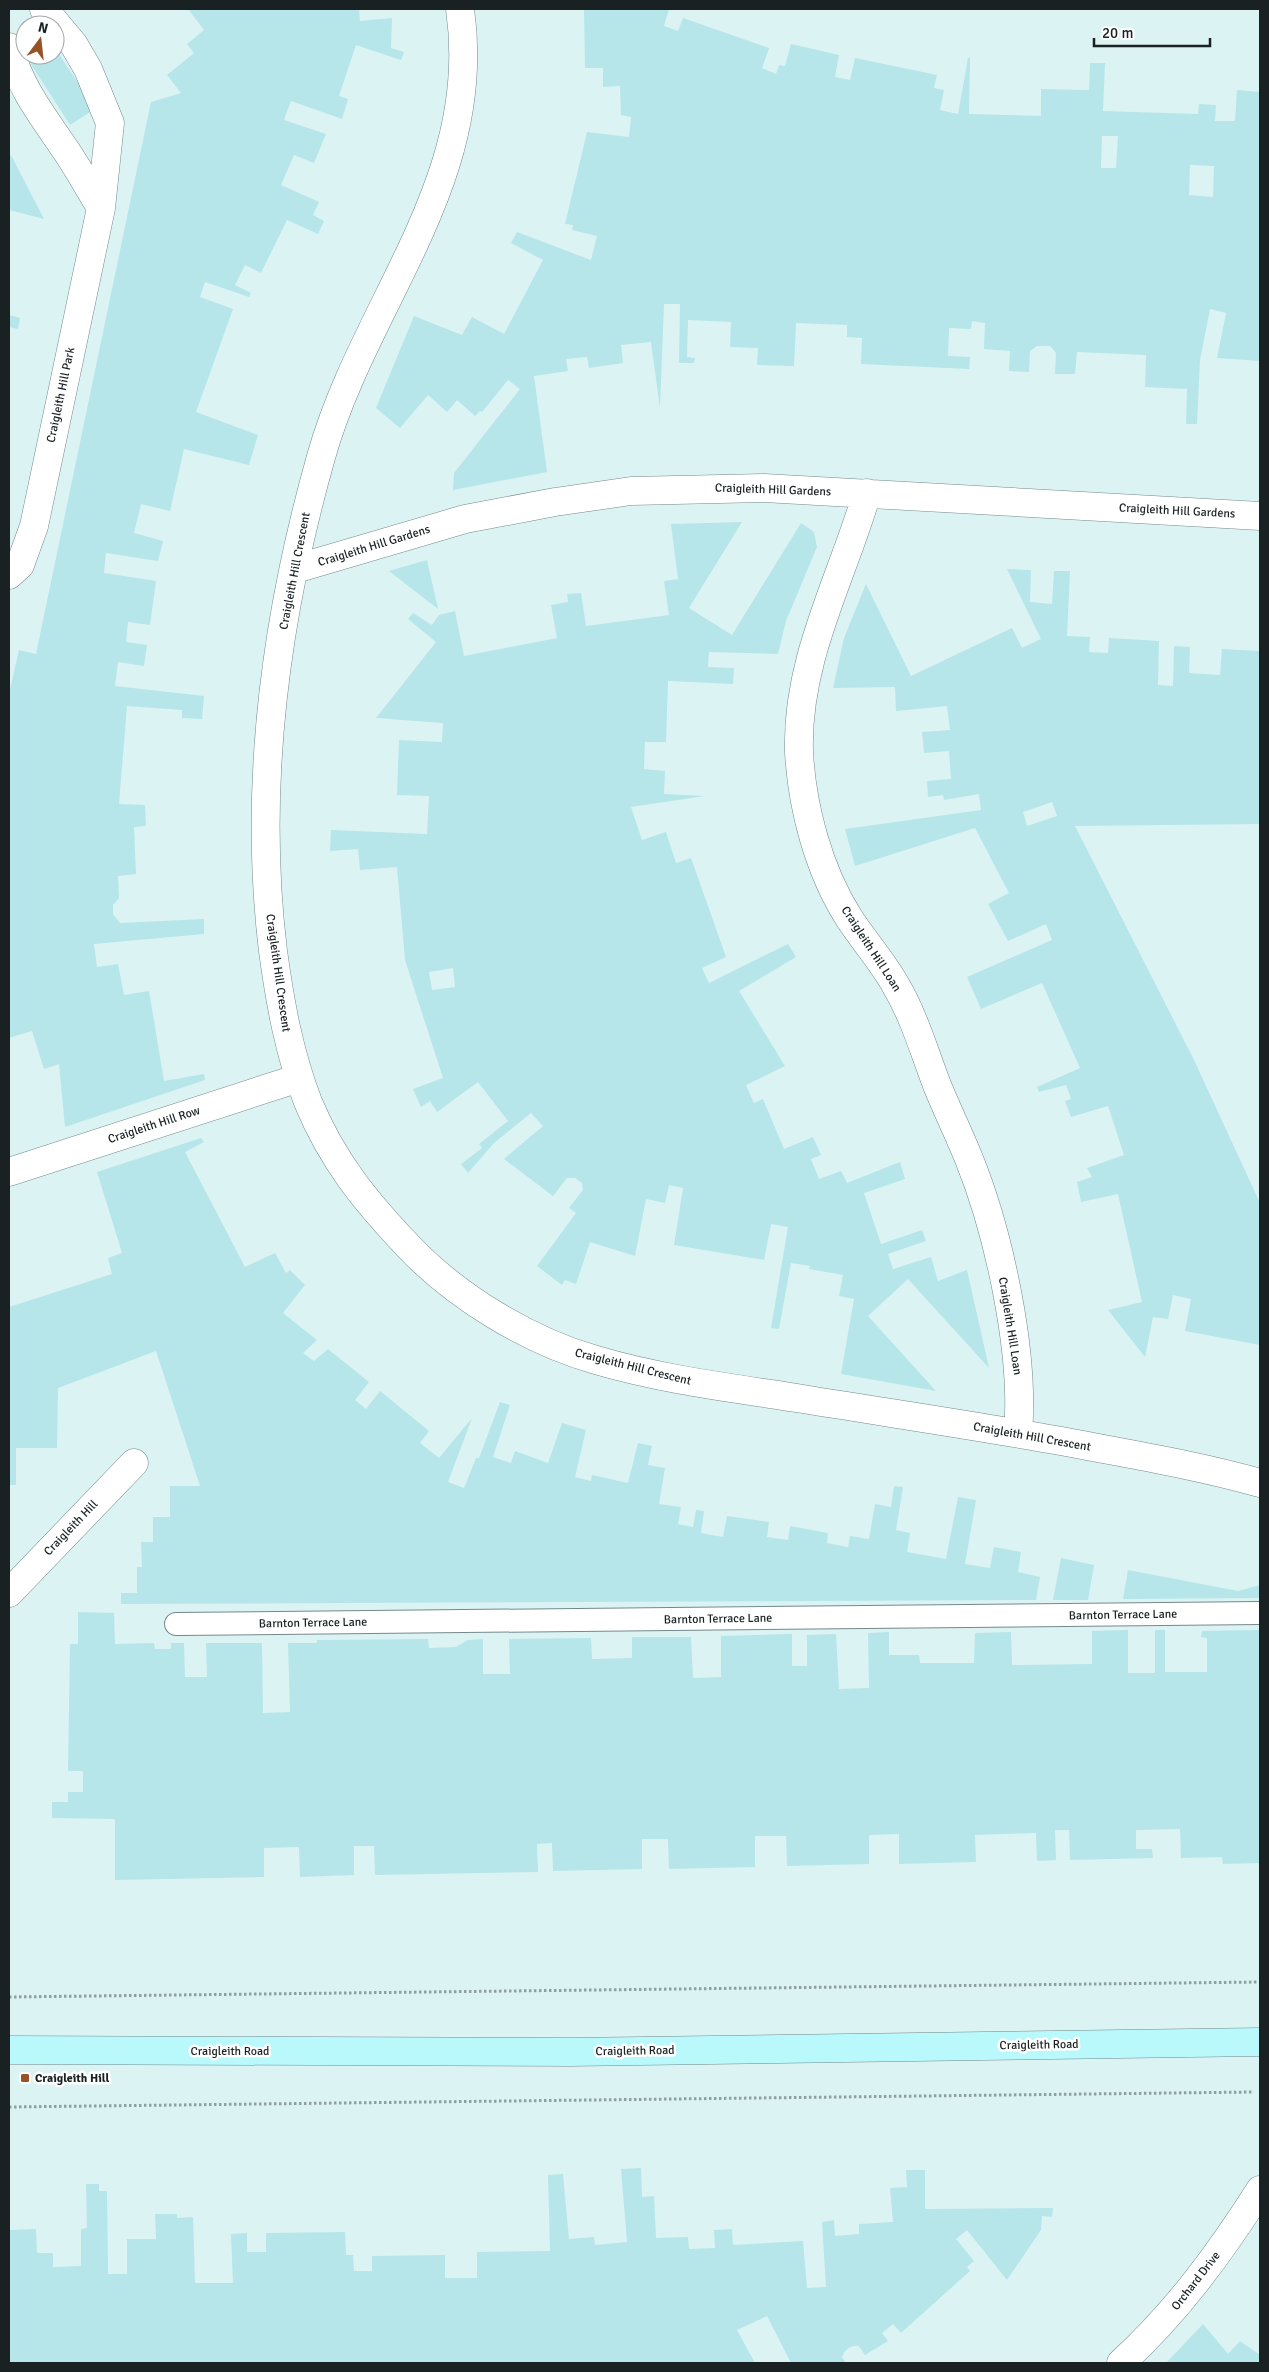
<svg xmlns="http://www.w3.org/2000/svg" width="1269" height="2372" font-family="Signika,sans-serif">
	<rect width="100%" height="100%" fill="#dcf3f4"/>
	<path fill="#b6e6e9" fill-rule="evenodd" d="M 188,9 L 359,9 L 360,21 L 392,18 L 391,48 L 404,52 L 401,60 L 356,45 L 339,96 L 348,99 L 342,119 L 291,101 L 284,120 L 326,134 L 314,163 L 294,155 L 281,185 L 319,202 L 313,215 L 324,221 L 318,234 L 287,220 L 261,273 L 245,265 L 235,285 L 251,293 L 249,297 L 205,282 L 200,297 L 233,309 L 196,412 L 258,435 L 249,465 L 184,449 L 170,511 L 141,504 L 134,533 L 163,541 L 158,561 L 106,553 L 104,573 L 156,581 L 150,625 L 128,622 L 126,642 L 147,645 L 144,666 L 118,662 L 115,686 L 204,696 L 202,719 L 182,718 L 182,710 L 127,706 L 119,804 L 145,805 L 146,826 L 134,827 L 136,874 L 118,876 L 119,898 L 113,905 L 113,914 L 120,923 L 204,919 L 204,934 L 94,944 L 97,967 L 118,964 L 124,995 L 149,991 L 164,1081 L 204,1074 L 205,1080 L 65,1127 L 59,1064 L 44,1069 L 32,1031 L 9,1038 L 9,694 L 19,650 L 36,654 L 151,102 L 181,93 L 167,75 L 194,53 L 187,44 L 204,30 Z
		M 584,9 L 669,9 L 664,26 L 678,31 L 683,18 L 769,48 L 762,68 L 776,74 L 779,65 L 785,66 L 791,44 L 839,55 L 835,77 L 850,80 L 855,58 L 937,75 L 934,88 L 944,90 L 940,110 L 958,114 L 968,58 L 970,58 L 969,114 L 1041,116 L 1041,89 L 1089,90 L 1090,63 L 1105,63 L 1103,111 L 1198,114 L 1199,104 L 1216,105 L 1215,121 L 1235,121 L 1237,90 L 1260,92 L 1260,361 L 1217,358 L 1226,313 L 1210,309 L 1200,360 L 1197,424 L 1186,424 L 1187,389 L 1145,387 L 1146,355 L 1077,352 L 1075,374 L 1055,374 L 1056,353 L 1050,346 L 1037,346 L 1030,351 L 1029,372 L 1009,371 L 1010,351 L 984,349 L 985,323 L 972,321 L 971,329 L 949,328 L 948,356 L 970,357 L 969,369 L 861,364 L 862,338 L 847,337 L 847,325 L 796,323 L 794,366 L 757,365 L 758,348 L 730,347 L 731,322 L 688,320 L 687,357 L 695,358 L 694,363 L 679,363 L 680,304 L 664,304 L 660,408 L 651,342 L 621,345 L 623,363 L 589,368 L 587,357 L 566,359 L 568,371 L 534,376 L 547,472 L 453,490 L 454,473 L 520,389 L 508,380 L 482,412 L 480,411 L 475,416 L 457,400 L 447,412 L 428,395 L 400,428 L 376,408 L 414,316 L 462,335 L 472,317 L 504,334 L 543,260 L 511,243 L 517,232 L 591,260 L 597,236 L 572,230 L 573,225 L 565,224 L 587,132 L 629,137 L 631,117 L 621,115 L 620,86 L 603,87 L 603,68 L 585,68 ZM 1102,136 L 1118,136 L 1116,168 L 1101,168 ZM 1190,165 L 1214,166 L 1213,197 L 1189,195 Z
		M 55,48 L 95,109 L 70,125 L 25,55 L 55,55 Z
		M 11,155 L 44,219 L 9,210 L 9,156 Z
		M 9,315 L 20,318 L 18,329 L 9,327 Z
		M 742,522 L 689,608 L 732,635 L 801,523 L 814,532 L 817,547 L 786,621 L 778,654 L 709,652 L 708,667 L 734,668 L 733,684 L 668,681 L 666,742 L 645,742 L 644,769 L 665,771 L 664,794 L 705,796 L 631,807 L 642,840 L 666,832 L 676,863 L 691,858 L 726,957 L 702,968 L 709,983 L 788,944 L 796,957 L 739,991 L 785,1066 L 746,1085 L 754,1103 L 763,1099 L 784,1149 L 813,1137 L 821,1155 L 811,1159 L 819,1179 L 841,1171 L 847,1183 L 900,1162 L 905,1179 L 864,1193 L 881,1244 L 922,1230 L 926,1241 L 888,1254 L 893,1269 L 931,1257 L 938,1281 L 967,1270 L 989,1368 L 908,1279 L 868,1316 L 936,1391 L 841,1374 L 854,1299 L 839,1296 L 843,1275 L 809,1269 L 810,1266 L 791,1263 L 779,1329 L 771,1328 L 788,1227 L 771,1224 L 764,1260 L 674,1245 L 683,1188 L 669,1185 L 665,1203 L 646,1199 L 635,1256 L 590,1242 L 576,1284 L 565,1280 L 562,1285 L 537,1266 L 576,1213 L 569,1208 L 583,1190 L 582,1183 L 575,1178 L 567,1178 L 553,1196 L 504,1159 L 543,1126 L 531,1113 L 494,1143 L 468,1173 L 461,1164 L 482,1148 L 479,1144 L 508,1121 L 478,1082 L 437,1112 L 430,1101 L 421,1107 L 413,1089 L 443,1078 L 405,960 L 397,867 L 360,870 L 358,849 L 330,851 L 331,830 L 427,834 L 429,796 L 397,795 L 399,740 L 442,742 L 443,723 L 376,718 L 436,642 L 408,619 L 413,613 L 432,625 L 439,615 L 455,611 L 464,656 L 557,638 L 551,605 L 568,602 L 567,594 L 581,593 L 586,626 L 669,615 L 664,581 L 678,579 L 671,524 ZM 453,968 L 455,987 L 432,990 L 429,972 Z
		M 427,560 L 438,609 L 389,571 Z
		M 1007,569 L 1031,570 L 1030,602 L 1052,604 L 1054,571 L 1070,571 L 1067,636 L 1090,637 L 1089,652 L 1108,653 L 1109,638 L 1159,641 L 1158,685 L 1173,686 L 1174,646 L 1190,647 L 1189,673 L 1220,675 L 1222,649 L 1260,651 L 1260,824 L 1075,826 L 1194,1060 L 1260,1203 L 1260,1345 L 1185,1331 L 1191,1299 L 1173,1295 L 1168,1319 L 1153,1317 L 1145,1357 L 1108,1310 L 1142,1302 L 1118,1194 L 1081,1202 L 1077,1182 L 1092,1177 L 1087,1168 L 1124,1155 L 1108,1106 L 1071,1117 L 1065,1101 L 1071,1099 L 1066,1085 L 1039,1092 L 1037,1087 L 1080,1068 L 1042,983 L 981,1009 L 967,977 L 1052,940 L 1046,924 L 1008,941 L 988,904 L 1009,893 L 975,828 L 855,866 L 845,829 L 981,810 L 979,794 L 944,800 L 943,795 L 928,797 L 927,781 L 951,779 L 949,751 L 924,753 L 922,732 L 950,730 L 947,706 L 896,711 L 895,687 L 833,688 L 844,638 L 866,584 L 911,676 L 1012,628 L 1022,648 L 1041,639 ZM 1052,802 L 1057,816 L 1027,826 L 1023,812 Z
		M 201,1138 L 204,1142 L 185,1152 L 245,1267 L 275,1253 L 286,1273 L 290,1270 L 305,1285 L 283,1313 L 317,1340 L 303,1353 L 314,1361 L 328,1349 L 369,1382 L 355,1400 L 366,1409 L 380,1391 L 429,1431 L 420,1443 L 439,1458 L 472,1418 L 448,1482 L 464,1488 L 476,1458 L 479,1458 L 500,1402 L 510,1405 L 493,1457 L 511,1463 L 515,1451 L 548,1463 L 562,1423 L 586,1430 L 575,1477 L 591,1481 L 592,1475 L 628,1483 L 638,1443 L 652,1446 L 648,1465 L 665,1468 L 659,1504 L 681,1507 L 678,1524 L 693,1527 L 696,1510 L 704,1511 L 701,1533 L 723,1537 L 727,1516 L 769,1522 L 767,1537 L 788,1540 L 790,1526 L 828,1533 L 827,1543 L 848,1547 L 850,1536 L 869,1539 L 875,1504 L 891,1507 L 894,1486 L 903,1487 L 896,1530 L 910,1533 L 907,1552 L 946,1559 L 958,1497 L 976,1500 L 965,1564 L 990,1568 L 994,1547 L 1021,1552 L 1018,1572 L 1040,1577 L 1036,1600 L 121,1604 L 121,1593 L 137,1593 L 137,1567 L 142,1567 L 141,1542 L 153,1542 L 153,1517 L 170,1517 L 170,1486 L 200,1486 L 156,1351 L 58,1388 L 57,1448 L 16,1448 L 16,1485 L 9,1485 L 9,1307 L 112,1274 L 108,1258 L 122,1253 L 97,1172 Z
		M 1061,1558 L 1094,1565 L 1088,1600 L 1053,1600 Z
		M 1128,1570 L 1238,1591 L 1260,1585 L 1260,1598 L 1123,1599 Z
		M 78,1612 L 114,1613 L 115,1644 L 154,1643 L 155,1649 L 171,1649 L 171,1643 L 184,1643 L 185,1677 L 207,1677 L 206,1643 L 262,1643 L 263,1713 L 290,1712 L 288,1643 L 317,1643 L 317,1640 L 428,1639 L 429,1648 L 456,1647 L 468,1640 L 483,1639 L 483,1674 L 510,1674 L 509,1639 L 591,1638 L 592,1659 L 632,1658 L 632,1637 L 691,1637 L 693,1678 L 721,1677 L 721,1636 L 792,1634 L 792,1666 L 807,1666 L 807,1635 L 836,1634 L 839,1689 L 869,1688 L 868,1633 L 889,1632 L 889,1655 L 919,1655 L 920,1663 L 974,1663 L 975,1633 L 1011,1632 L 1012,1665 L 1092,1664 L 1092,1631 L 1128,1630 L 1128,1673 L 1155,1673 L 1155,1630 L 1165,1630 L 1165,1672 L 1207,1672 L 1207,1638 L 1201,1637 L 1202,1631 L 1260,1630 L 1260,1863 L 1223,1864 L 1222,1857 L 1181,1858 L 1180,1829 L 1136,1830 L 1136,1849 L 1152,1849 L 1153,1858 L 1070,1860 L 1069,1830 L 1055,1830 L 1056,1860 L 1037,1861 L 1036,1833 L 975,1835 L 976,1862 L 899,1864 L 899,1834 L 869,1835 L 869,1864 L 787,1866 L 786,1836 L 755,1836 L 755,1867 L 669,1869 L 668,1839 L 642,1839 L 642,1869 L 553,1871 L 552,1843 L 537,1844 L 538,1872 L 375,1875 L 374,1846 L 354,1846 L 354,1875 L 300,1877 L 299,1847 L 264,1848 L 264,1877 L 115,1880 L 115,1819 L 52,1818 L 52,1802 L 68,1802 L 68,1792 L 83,1792 L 83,1771 L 68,1771 L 70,1644 L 78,1644 Z
		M 641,2168 L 642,2197 L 654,2196 L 656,2238 L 688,2237 L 689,2249 L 715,2248 L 714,2230 L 732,2229 L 733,2245 L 803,2241 L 807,2288 L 826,2287 L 822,2222 L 834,2220 L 835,2236 L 859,2234 L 859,2224 L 893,2222 L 890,2188 L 907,2187 L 906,2170 L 925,2170 L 925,2209 L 1053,2208 L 1052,2217 L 1042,2216 L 1041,2230 L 1007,2280 L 967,2230 L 956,2239 L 974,2261 L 967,2267 L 970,2271 L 901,2333 L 893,2324 L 882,2333 L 888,2341 L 865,2355 L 859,2346 C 851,2345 845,2349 842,2357 L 846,2363 L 791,2363 L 767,2316 L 737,2330 L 755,2363 L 9,2363 L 9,2230 L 36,2229 L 37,2253 L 53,2253 L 53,2267 L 81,2266 L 81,2229 L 87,2228 L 86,2184 L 99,2184 L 99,2191 L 107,2191 L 108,2274 L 127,2274 L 127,2239 L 156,2239 L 155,2214 L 177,2214 L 177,2218 L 193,2217 L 195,2283 L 233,2283 L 231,2234 L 247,2233 L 247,2252 L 266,2252 L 266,2233 L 345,2232 L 346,2255 L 353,2255 L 354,2271 L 372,2271 L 372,2256 L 445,2255 L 445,2278 L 477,2278 L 477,2252 L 550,2251 L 548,2175 L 563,2174 L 569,2239 L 594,2237 L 595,2245 L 627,2242 L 621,2169 Z
		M 1203,2324 L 1228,2354 L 1240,2341 L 1260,2355 L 1260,2363 L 1166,2363 Z"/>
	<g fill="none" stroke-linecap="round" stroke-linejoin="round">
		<g stroke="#74898b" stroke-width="24">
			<path id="lane" d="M 176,1624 L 1260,1613"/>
		</g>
		<g stroke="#74898b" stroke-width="29">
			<path id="street" d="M 460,9 C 485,181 364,303 321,457 C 276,616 253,787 273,951 C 280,1002 289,1053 308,1102 C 332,1160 365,1201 408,1246 C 456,1297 529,1341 596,1360 C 664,1380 733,1388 803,1399 C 901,1415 1000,1429 1098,1448 C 1152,1458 1207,1468 1260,1483
				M 9,47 C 20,89 45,119 69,155 C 80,172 90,190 101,208
				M 867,493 C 842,579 796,659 799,752 C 802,808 819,871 849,918 C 864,941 882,961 895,984 C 914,1016 924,1051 937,1085 C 947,1110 959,1134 969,1159 C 999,1233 1025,1353 1018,1433
				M 295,569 L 465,519 L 555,502 L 631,491 L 764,488 L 1260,516
				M 9,575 L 20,565 L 34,526 L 101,208 L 110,123 L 88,69 L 74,45 L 44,9
				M 9,1172 L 299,1078
				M 9,1593 L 134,1463
				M 1121,2363 C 1176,2313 1220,2253 1260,2190"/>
		</g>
		<g stroke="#74898b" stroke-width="29">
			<path id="secondary" d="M 9,2050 L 570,2052 L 1260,2042"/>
		</g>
		<path stroke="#8e9fa0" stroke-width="3" stroke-dasharray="2.5 2.5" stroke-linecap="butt" d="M 9,1997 L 1260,1982
			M 9,2107 L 1254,2092"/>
		<use href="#lane" stroke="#fff" stroke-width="22"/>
		<use href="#street" stroke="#fff" stroke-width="28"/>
		<use href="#secondary" stroke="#b9f9fc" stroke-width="28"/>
	</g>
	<rect fill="#975226" stroke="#fff" stroke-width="2" x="20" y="2073" width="10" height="10" rx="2.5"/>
	<g text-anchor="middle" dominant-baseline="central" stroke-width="5" stroke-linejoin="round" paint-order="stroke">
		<g font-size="12" fill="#192122" stroke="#fff">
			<text transform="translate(61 395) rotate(-78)">Craigleith Hill Park</text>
			<text transform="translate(773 490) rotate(2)">Craigleith Hill Gardens</text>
			<text transform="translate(1177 511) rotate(3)">Craigleith Hill Gardens</text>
			<text transform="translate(374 546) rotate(-17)">Craigleith Hill Gardens</text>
			<text transform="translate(295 571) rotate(-79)">Craigleith Hill Crescent</text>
			<text transform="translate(871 949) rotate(57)">Craigleith Hill Loan</text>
			<text transform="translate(278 973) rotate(82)">Craigleith Hill Crescent</text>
			<text transform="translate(154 1125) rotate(-18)">Craigleith Hill Row</text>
			<text transform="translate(1010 1326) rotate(81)">Craigleith Hill Loan</text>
			<text transform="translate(633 1367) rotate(14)">Craigleith Hill Crescent</text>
			<text transform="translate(1032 1437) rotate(10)">Craigleith Hill Crescent</text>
			<text transform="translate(71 1528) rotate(-46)">Craigleith Hill</text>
			<text transform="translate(1123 1615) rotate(-1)">Barnton Terrace Lane</text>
			<text transform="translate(718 1619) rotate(-1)">Barnton Terrace Lane</text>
			<text transform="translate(313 1623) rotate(-1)">Barnton Terrace Lane</text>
			<text transform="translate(1039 2045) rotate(-1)">Craigleith Road</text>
			<text x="230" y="2051">Craigleith Road</text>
			<text transform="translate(635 2051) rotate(-1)">Craigleith Road</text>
			<text transform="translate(1196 2281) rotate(-52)">Orchard Drive</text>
		</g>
		<g font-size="12" font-weight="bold" fill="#192122" stroke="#fff" text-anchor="start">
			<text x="35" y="2078">Craigleith Hill</text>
		</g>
	</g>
	<rect width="1269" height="2372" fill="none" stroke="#192122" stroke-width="20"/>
	<g transform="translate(40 40) rotate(15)"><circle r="24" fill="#ffffff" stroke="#a3a6a7"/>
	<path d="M0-4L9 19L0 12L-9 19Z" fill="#975226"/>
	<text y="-8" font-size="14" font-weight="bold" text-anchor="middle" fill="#192122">N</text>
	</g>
	<path d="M1094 38v8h116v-8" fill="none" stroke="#192122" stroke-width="2.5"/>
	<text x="1102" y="38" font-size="15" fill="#192122" stroke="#ffffff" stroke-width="4" paint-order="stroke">20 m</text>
</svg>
